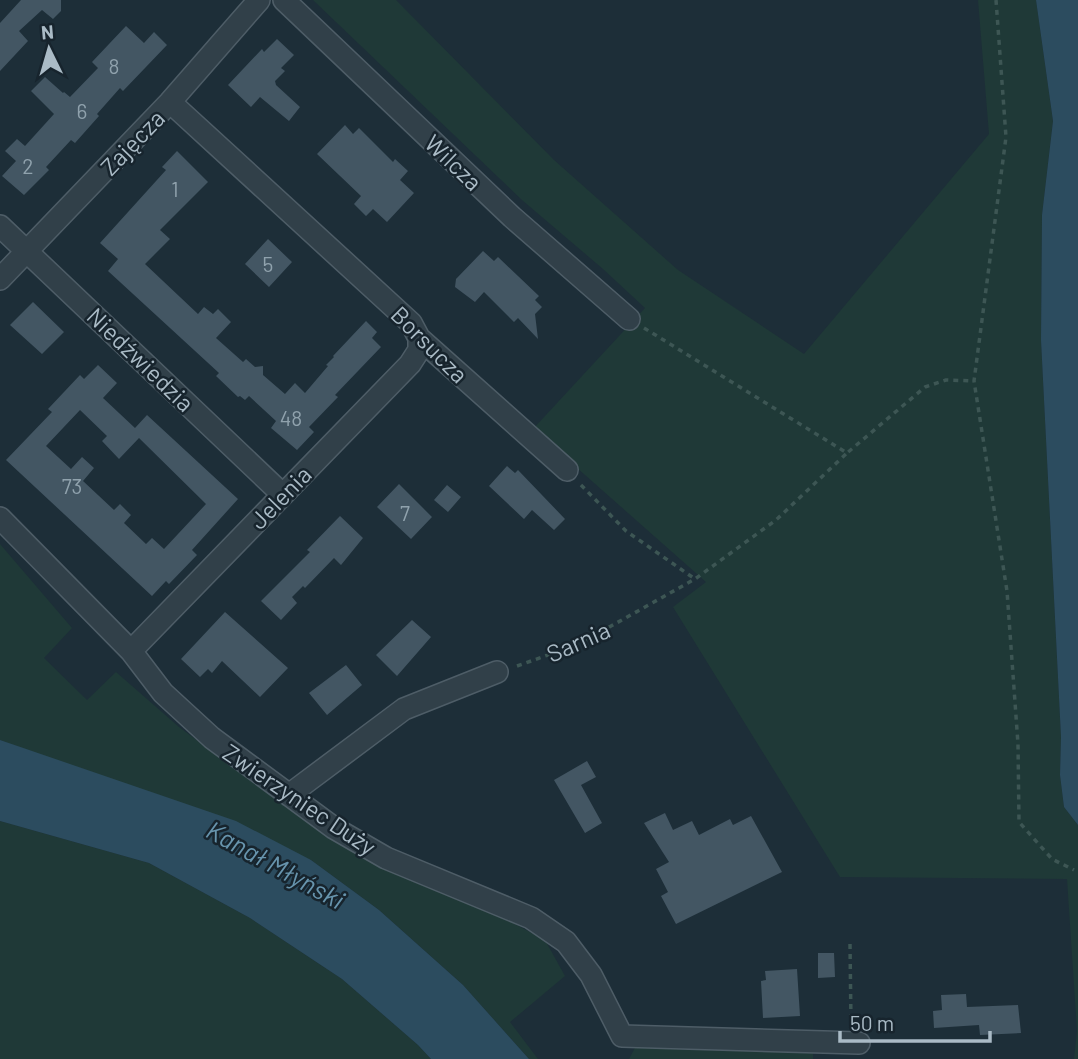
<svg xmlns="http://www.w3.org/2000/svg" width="1078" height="1059" font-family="Barlow,sans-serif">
	<rect width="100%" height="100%" fill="#1d2e38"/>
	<path fill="#1f3937" d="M 313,0 L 396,0 L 554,160 L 678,270 L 804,354 L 989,134 L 978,0 L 1036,0 L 1053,121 L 1042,215 L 1041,340 L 1061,737 L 1060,775 L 1064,807 L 1078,825 L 1078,1059 L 1074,1059 L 1077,1031 L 1067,879 L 840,877 L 673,607 L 706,582 L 533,429 L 645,308 L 603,269 L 522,200 Z
		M 0,544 L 72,628 L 44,658 L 87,700 L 116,672 L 179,727 L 323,834 L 418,882 L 492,912 L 545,940 L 565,976 L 510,1022 L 538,1059 L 529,1059 L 463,985 L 379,910 L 311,860 L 0,740 Z
		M 0,821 L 149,863 L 250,918 L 342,979 L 418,1045 L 431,1059 L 0,1059 Z
		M 637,1044 L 813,1050 L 813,1059 L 629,1059 Z"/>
	<path fill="#2c4c5f" d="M 1036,0 L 1078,0 L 1078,825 L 1064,807 L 1060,775 L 1061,737 L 1041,340 L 1042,215 L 1053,121 Z
		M 0,740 L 236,821 L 311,860 L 379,910 L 463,985 L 529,1059 L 431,1059 L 418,1045 L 342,979 L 250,918 L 149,863 L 0,821 Z"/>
	<path fill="#435663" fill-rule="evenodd" d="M 21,0 L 61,0 L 61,11 L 53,19 L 42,10 L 19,31 L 28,41 L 0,71 L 0,23 Z
		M 126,26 L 144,43 L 154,32 L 167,45 L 123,91 L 120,88 L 97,114 L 99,116 L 75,143 L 71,140 L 46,167 L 49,170 L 24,195 L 2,176 L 16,161 L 5,151 L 17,139 L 25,146 L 54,114 L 31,91 L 45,77 L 63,93 L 64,92 L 70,97 L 98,68 L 92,62 Z
		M 277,39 L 294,55 L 281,68 L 285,71 L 275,81 L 276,85 L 300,107 L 289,121 L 260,97 L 251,107 L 228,85 L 262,49 L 264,52 Z
		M 345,125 L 353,134 L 359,128 L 393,162 L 395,159 L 408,171 L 400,180 L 414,193 L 387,222 L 373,209 L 366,216 L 354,204 L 361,196 L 317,154 Z
		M 177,151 L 208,182 L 160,230 L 170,239 L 145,264 L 198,314 L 204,307 L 213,314 L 218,309 L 231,322 L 216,338 L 243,362 L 246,359 L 255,367 L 263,366 L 263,375 L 285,394 L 295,383 L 305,393 L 328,366 L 326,365 L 334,357 L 333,356 L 366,321 L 377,332 L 372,338 L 381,347 L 335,395 L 338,397 L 309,427 L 314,432 L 297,450 L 271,428 L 276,421 L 249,396 L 245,400 L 240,396 L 238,397 L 216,376 L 219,373 L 108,271 L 118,259 L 100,243 L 166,170 L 162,167 Z
		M 268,239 L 292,262 L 269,287 L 245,264 Z
		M 483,251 L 494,261 L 498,257 L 539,296 L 535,300 L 542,307 L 535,314 L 538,339 L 518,318 L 514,322 L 484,292 L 475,302 L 455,287 L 456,279 Z
		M 33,302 L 64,332 L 42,354 L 10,325 Z
		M 98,365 L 117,383 L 103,398 L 135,428 L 147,415 L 238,499 L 192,550 L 197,555 L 169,584 L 166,581 L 152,596 L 6,460 L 52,412 L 48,409 L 80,375 L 84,379 ZM 80,410 L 107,436 L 102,441 L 119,459 L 139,438 L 206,504 L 164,549 L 152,538 L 146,544 L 124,523 L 131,515 L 120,504 L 114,510 L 83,481 L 94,468 L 82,457 L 71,469 L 46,446 Z
		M 507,466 L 515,473 L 518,470 L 565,519 L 554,530 L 532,510 L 524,519 L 489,486 Z
		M 399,484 L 432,517 L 411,539 L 377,507 Z
		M 447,485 L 461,497 L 448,512 L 434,500 Z
		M 340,516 L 363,538 L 341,565 L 334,558 L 305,588 L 303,586 L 292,597 L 297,603 L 281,620 L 261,601 L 310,552 L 307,550 Z
		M 225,612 L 288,668 L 260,697 L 222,661 L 212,673 L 208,669 L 200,677 L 181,659 Z
		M 412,620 L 431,637 L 397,676 L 376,655 Z
		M 346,665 L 362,685 L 327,715 L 309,693 Z
		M 587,761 L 596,777 L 581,785 L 602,823 L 585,833 L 554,780 Z
		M 665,813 L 673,830 L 692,821 L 699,835 L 730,819 L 733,825 L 751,816 L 782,872 L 676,924 L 661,896 L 668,892 L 656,869 L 669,862 L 644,823 Z
		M 818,953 L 834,953 L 835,977 L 818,978 Z
		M 797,969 L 800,1016 L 763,1018 L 761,981 L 766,980 L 765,971 Z
		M 966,994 L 967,1007 L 1018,1005 L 1021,1033 L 980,1035 L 979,1025 L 934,1028 L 933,1011 L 942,1010 L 941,995 Z"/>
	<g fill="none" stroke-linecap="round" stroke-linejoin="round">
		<g stroke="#4e5d67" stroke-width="24">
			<path id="minor" d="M 284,0 L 512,217 L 629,319
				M 170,102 L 411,323 L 419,338 L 567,470
				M 0,226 L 282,494
				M 0,279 L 170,102 L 259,0
				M 0,518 L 131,651 L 163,693 L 212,738 L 334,828 L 386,858 L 531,918 L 566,942 L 591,975 L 622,1036 L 859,1043
				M 131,651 L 410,364 L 419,350 L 419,338
				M 289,795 L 404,709 L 497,672"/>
		</g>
		<path stroke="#3d5654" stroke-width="3.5" stroke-dasharray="5 5" stroke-linecap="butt" d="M 996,0 L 1006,137 L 974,381 L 1007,591 L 1018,744 L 1019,822 L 1052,859 L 1074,870
			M 644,328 L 847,453 L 925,387 L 946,380 L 974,381
			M 581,485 L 626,531 L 695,579
			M 517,666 L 579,644 L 695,579 L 776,520 L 847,453
			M 850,944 L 851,1024"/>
		<use href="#minor" stroke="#314049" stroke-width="21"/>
	</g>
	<g text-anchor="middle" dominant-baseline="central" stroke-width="5" stroke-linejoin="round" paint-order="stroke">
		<g font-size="21" fill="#90a2ad">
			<text x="114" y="65">8</text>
			<text x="82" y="110">6</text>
			<text x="28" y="165">2</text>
			<text x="175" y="188">1</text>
			<text x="268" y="263">5</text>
			<text x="291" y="417">48</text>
			<text x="72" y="485">73</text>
			<text x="405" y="512">7</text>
		</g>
		<g font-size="24" fill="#aabbc6" stroke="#17242d">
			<text transform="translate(132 142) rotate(-46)">Zajęcza</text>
			<text transform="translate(454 162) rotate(44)">Wilcza</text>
			<text transform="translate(430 344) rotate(45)">Borsucza</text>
			<text transform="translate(141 359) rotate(44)">Niedźwiedzia</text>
			<text transform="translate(280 497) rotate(-46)">Jelenia</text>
			<text transform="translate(578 641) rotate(-24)">Sarnia</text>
			<text transform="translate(300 799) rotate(34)">Zwierzyniec Duży</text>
		</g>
		<g font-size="26" font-style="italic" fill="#6794ad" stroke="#17242d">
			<text transform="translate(276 864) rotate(29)">Kanał Młyński</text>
		</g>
	</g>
	<g transform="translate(49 49) rotate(355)" stroke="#17242d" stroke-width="5" paint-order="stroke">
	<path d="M0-5L12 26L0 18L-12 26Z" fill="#aabbc6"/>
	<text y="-10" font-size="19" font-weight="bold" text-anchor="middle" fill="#aabbc6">N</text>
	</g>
	<path d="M840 1031v10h150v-10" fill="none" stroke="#aabbc6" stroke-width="3.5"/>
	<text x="850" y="1031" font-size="21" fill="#aabbc6" stroke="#17242d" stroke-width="5" paint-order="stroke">50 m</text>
</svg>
